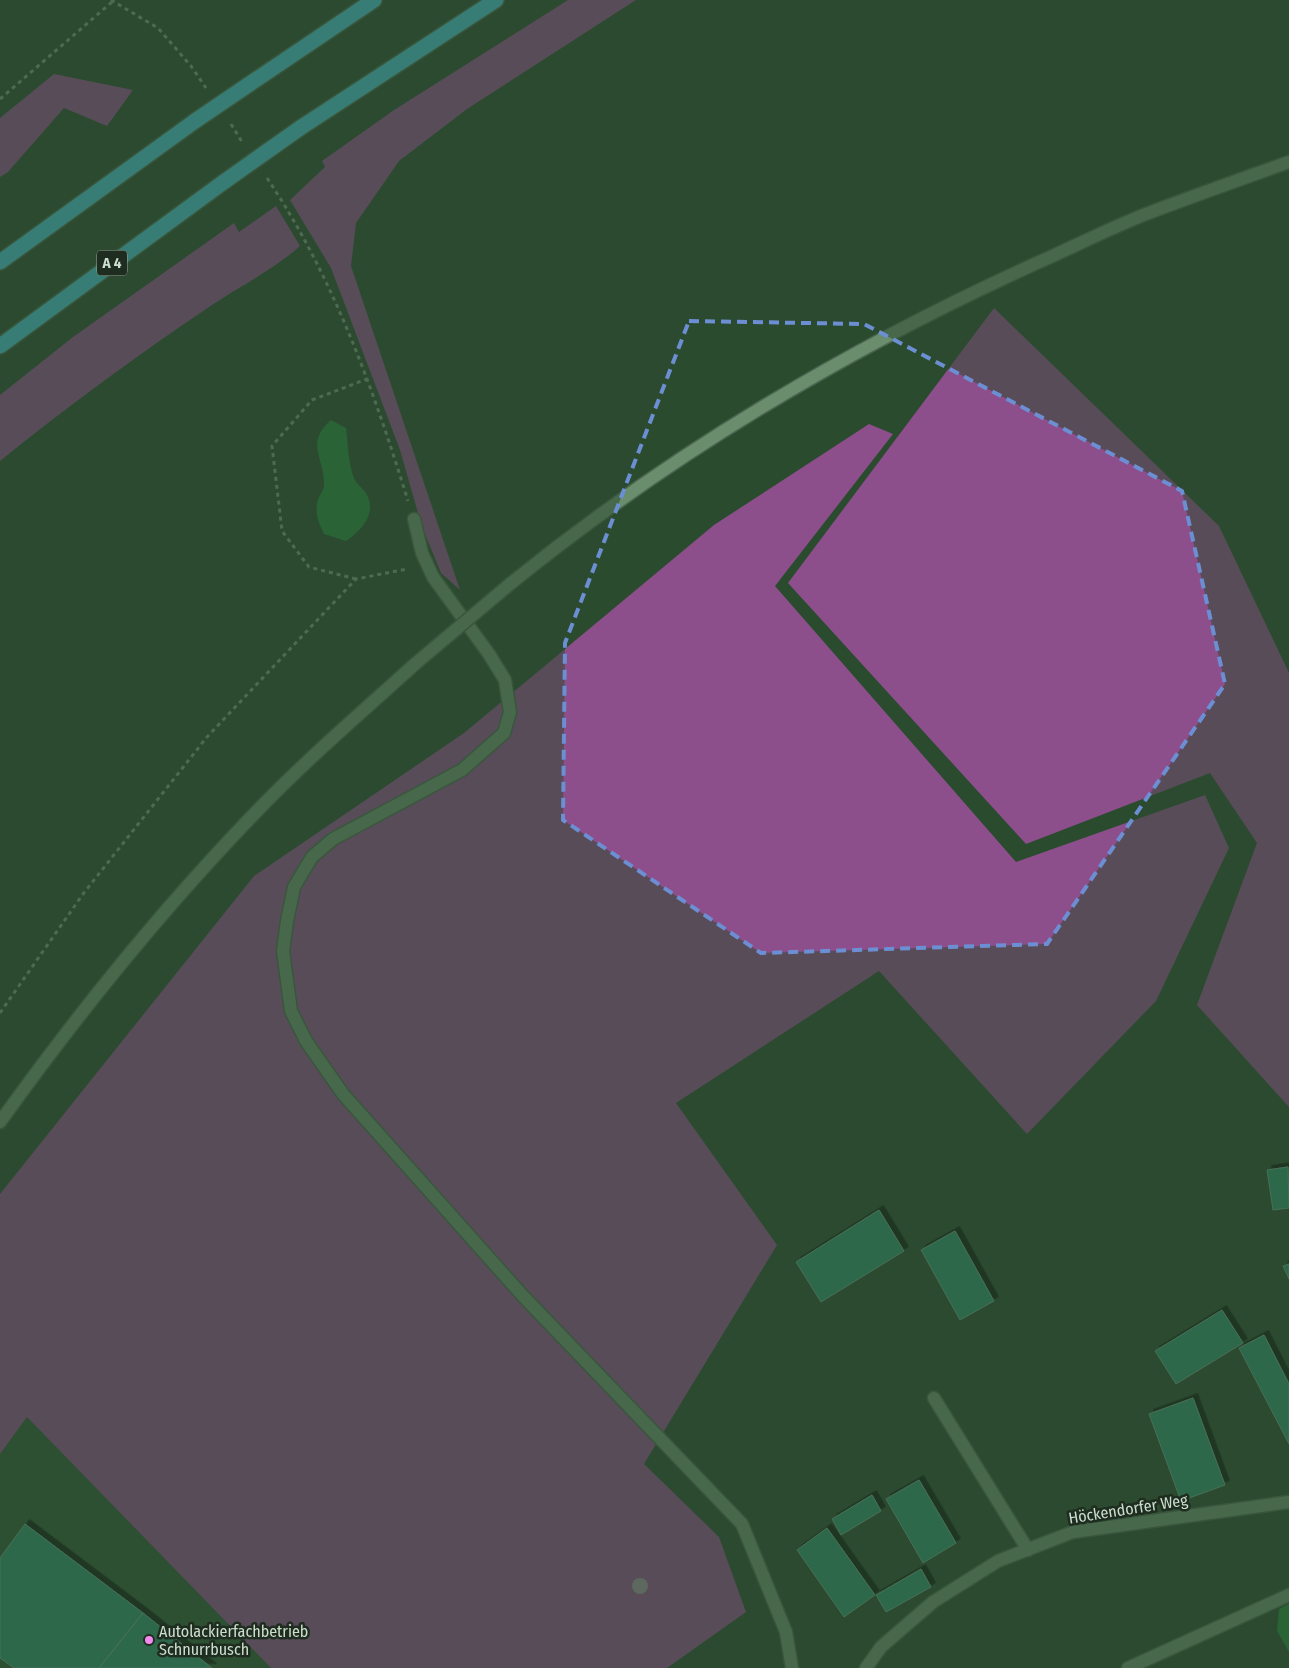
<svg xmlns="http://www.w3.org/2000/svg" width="1289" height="1668" font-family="'Fira Sans Condensed',sans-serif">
	<defs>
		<filter id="shadow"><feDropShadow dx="4.5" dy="-4.5" stdDeviation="0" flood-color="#0009"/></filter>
	</defs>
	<rect width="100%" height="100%" fill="#2b4b2f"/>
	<path fill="#2f5635" d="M 27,1417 L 271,1668 L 0,1668 L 0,1454 Z"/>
	<path fill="#8c4f8b" d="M 568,0 L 636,0 L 467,109 L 399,161 L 356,223 L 351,266 L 460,590 L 441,573 L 422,527 L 400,450 L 331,268 L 290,200 L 325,167 L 322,161 L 394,110 Z
		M 54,74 L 133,90 L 107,126 L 64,108 L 8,172 L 0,177 L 0,118 Z
		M 276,206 L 300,246 C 273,270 242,285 212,305 C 139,354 68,406 0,461 L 0,395 L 73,337 L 234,223 L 239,232 Z
		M 994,308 L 1219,526 L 1289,673 L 1289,1107 L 1197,1005 L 1257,843 L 1210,773 L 1026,844 L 788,583 Z
		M 869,424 L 893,434 L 775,586 L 1016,862 L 1205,795 L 1229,848 L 1156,1001 L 1027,1134 L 879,971 L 676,1103 L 777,1245 L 644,1464 L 719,1537 L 746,1612 L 667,1668 L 271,1668 L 27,1417 L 0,1454 L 0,1194 L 254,876 L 464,733 L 714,525 Z"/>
	<path fill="#29803c" d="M 331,420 L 346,428 C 348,444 348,463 354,478 C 356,484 363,488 366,493 C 378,513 361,531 346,541 L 324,534 C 319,523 314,513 318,500 C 319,495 324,491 324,486 C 325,457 304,444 331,420 Z
		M 1289,1604 L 1289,1652 L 1277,1631 L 1279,1609 Z"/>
	<path fill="#308c6e" stroke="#6a9b88" filter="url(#shadow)" d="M 1288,1167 L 1289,1208 L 1273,1210 L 1267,1170 Z
		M 879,1210 L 904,1251 L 821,1302 L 796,1262 Z
		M 955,1231 L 994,1301 L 960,1320 L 921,1250 Z
		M 1289,1264 L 1289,1279 L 1283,1266 Z
		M 1222,1310 L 1243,1343 L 1176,1384 L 1155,1351 Z
		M 1264,1335 L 1289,1384 L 1289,1444 L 1239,1348 Z
		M 1193,1398 L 1225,1485 L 1181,1501 L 1149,1414 Z
		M 919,1480 L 956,1543 L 923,1563 L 886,1499 Z
		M 872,1495 L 881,1511 L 841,1535 L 832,1519 Z
		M 25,1524 L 143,1613 L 99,1668 L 14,1668 L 0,1658 L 0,1558 Z
		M 827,1528 L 875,1595 L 844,1617 L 797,1550 Z
		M 921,1569 L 931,1587 L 886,1612 L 876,1595 Z
		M 143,1613 L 212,1668 L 99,1668 Z"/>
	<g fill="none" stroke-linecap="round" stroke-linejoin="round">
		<g stroke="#49654e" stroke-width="15">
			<path id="lane" d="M 414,519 L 422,553 L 433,577 L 489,654 L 505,680 L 510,712 L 504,733 L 462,770 L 333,839 L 312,857 L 294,887 L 287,921 L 283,951 L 291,1011 L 306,1041 L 343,1094 L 523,1296 L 742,1524 L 786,1632 L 792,1668
				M 934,1398 L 1028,1550"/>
		</g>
		<g stroke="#49654e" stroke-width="15">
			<path id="street" d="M 866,1668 L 881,1647 L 933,1602 L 998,1561 L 1073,1532 L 1289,1502
				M 1128,1668 L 1289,1595"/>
		</g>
		<g stroke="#49654e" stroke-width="15">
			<path id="secondary" d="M 510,584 C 674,451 856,344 1048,258 C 1081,243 1113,227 1146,214 C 1193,196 1241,179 1289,162
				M 0,1122 C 79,1012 163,908 257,811 C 307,759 362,712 415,664"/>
		</g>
		<g stroke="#49654e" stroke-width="18">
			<path id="highway" d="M 248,85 L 374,0
				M 300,128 L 496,0
				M 0,262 L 195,121
				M 0,346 L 225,181"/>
		</g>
		<path stroke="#79927c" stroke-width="3" stroke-dasharray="4 4" stroke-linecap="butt" d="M 111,0 L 158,28 L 191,66 L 206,88
			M 0,99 L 112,2
			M 231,124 L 242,142
			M 267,178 C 333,276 373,388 408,501
			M 356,579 L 309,567 L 282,531 L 272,446 L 312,400 L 367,379
			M 0,1013 L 83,894 L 207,737 L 356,579 L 407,569"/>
		<use href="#lane" stroke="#6a8d6e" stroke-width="12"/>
		<use href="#street" stroke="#6a8d6e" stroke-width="12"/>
		<use href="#secondary" stroke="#6a8d6e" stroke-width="12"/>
		<use href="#highway" stroke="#46baca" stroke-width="15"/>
		<g stroke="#49654e" stroke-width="15" stroke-linecap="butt">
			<path id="secondary-bridge" d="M 415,664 L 510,584"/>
		</g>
		<g stroke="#49654e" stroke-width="18" stroke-linecap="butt">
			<path id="highway-bridge" d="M 195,121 L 248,85
				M 225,181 L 300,128"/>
		</g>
		<use href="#secondary-bridge" stroke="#6a8d6e" stroke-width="12"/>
		<use href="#highway-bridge" stroke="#46baca" stroke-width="15"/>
	</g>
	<circle fill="#998e9a" cx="640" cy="1586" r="8"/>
	<path d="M0 0H1289V1668H0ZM 689,321 L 864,324 L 1182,491 L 1225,684 L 1047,944 L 761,953 L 563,820 L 565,643 Z" fill="#2b4b2f" fill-opacity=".55" fill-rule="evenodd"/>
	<path fill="none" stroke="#6c8fd3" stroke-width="4" stroke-dasharray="10 6" stroke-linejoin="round" d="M 689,321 L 864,324 L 1182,491 L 1225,684 L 1047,944 L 761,953 L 563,820 L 565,643 Z"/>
	<circle fill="#f38af2" stroke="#1f2d20" stroke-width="2" cx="149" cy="1640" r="5"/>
	<g text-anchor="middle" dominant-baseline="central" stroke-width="5" stroke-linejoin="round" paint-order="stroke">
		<rect fill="#1f2d20" stroke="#98a999" stroke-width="1" x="97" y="250.5" width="30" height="25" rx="4"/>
		<g font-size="15" font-weight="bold" fill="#ccdecd">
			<text x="112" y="263">A 4</text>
		</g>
		<g font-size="16" fill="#ccdecd" stroke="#1f2d20">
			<text transform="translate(1128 1509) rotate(-9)">Höckendorfer Weg</text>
		</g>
		<g font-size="16" fill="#ccdecd" stroke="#1f2d20" text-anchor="start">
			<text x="159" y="1631">Autolackierfachbetrieb<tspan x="159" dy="18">Schnurrbusch</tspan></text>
		</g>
	</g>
</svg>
